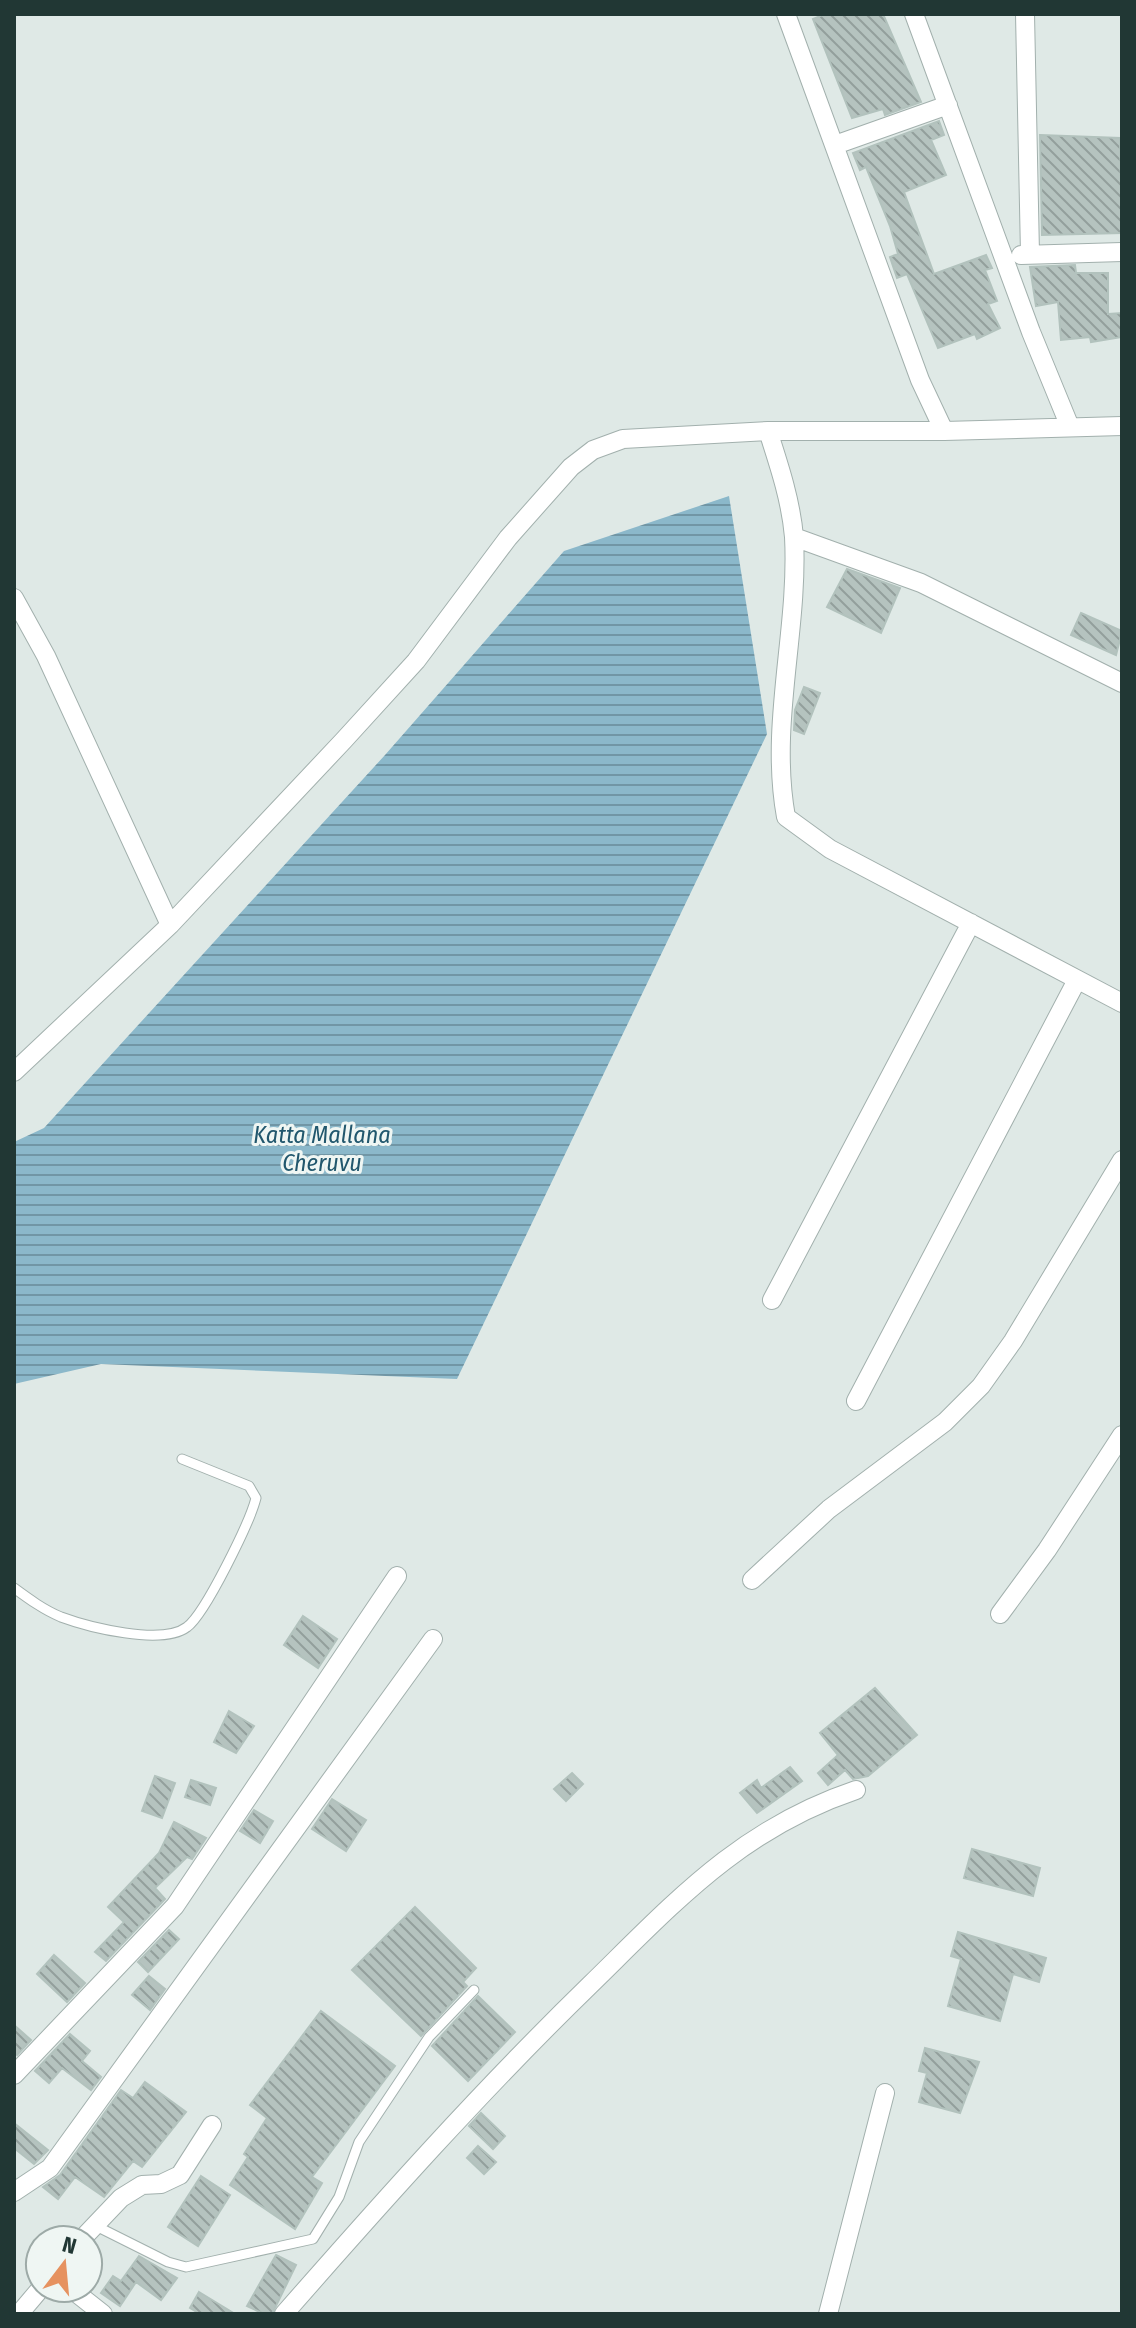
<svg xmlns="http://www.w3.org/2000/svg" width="1136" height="2328" font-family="'Fira Sans Condensed',sans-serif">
	<defs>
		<pattern id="water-rules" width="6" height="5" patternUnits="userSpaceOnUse" patternTransform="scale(2)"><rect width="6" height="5" fill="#8bb8ca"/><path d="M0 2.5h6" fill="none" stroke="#7196a5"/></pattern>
		<pattern id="building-back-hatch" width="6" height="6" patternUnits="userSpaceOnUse" patternTransform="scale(2)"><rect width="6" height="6" fill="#b5c3bf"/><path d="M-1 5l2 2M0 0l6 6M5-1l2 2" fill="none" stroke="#939f9c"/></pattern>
	</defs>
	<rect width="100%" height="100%" fill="#dfe9e6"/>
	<path fill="url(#water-rules)" d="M 729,496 L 767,734 L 457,1379 L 101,1364 L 14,1384 L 14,1142 L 44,1128 L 385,755 L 564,551 Z"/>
	<path fill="url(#building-back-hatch)" stroke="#b2c2bd" stroke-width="2" d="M 825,14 L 883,14 L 921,102 L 885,115 L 883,109 L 852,118 L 813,19 Z
		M 939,121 L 944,135 L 931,140 L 946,175 L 904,192 L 934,274 L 986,255 L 992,268 L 985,270 L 997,301 L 988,304 L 1000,328 L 977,339 L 975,334 L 938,348 L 907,274 L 897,278 L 890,257 L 898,254 L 890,226 L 866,167 L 860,170 L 853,153 Z
		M 1040,135 L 1120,138 L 1122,233 L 1042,235 Z
		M 1075,265 L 1076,273 L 1108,273 L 1108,314 L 1122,313 L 1122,337 L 1091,342 L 1090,337 L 1061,340 L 1058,302 L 1036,306 L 1030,267 Z
		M 847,569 L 900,588 L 881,633 L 827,607 Z
		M 1081,613 L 1122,631 L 1116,655 L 1071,635 Z
		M 804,687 L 820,693 L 804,734 L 794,730 L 795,710 Z
		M 303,1616 L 337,1639 L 318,1668 L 284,1645 Z
		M 875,1688 L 917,1735 L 868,1776 L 853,1779 L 845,1770 L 828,1785 L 818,1773 L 838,1755 L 820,1733 Z
		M 229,1711 L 254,1726 L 236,1753 L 214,1742 Z
		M 790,1767 L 802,1781 L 757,1813 L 740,1793 L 757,1780 L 761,1788 Z
		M 572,1773 L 583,1784 L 566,1801 L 554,1789 Z
		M 155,1776 L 175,1783 L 162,1818 L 142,1811 Z
		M 191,1780 L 216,1788 L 210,1805 L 185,1797 Z
		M 332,1799 L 366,1820 L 346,1851 L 312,1829 Z
		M 254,1810 L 273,1821 L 260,1843 L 240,1831 Z
		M 174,1822 L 206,1838 L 192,1859 L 187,1857 L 155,1888 L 165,1899 L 106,1961 L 95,1952 L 124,1922 L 108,1907 L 159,1853 Z
		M 972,1849 L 1040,1868 L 1033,1896 L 964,1878 Z
		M 415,1907 L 476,1968 L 463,1982 L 467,1986 L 421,2036 L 352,1970 Z
		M 169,1930 L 179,1939 L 148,1972 L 138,1962 Z
		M 958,1932 L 1046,1958 L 1039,1982 L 1013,1974 L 1000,2021 L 948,2006 L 961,1959 L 951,1956 Z
		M 54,1955 L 85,1983 L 67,2002 L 37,1974 Z
		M 149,1976 L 165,1989 L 150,2010 L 132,1995 Z
		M 478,1996 L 515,2032 L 468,2081 L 432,2046 Z
		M 321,2011 L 395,2066 L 312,2177 L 322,2183 L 295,2229 L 230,2185 L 248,2157 L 244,2154 L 267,2118 L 250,2105 Z
		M 14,2025 L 31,2040 L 17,2055 L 14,2053 Z
		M 70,2034 L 90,2051 L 82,2061 L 101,2077 L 91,2090 L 62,2068 L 49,2083 L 35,2071 Z
		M 925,2048 L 979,2062 L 960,2113 L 919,2102 L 927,2073 L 919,2071 Z
		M 145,2082 L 186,2112 L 142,2167 L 133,2161 L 104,2197 L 75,2177 L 58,2199 L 43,2187 L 60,2175 L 121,2090 L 133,2098 Z
		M 481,2113 L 505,2136 L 493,2149 L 469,2126 Z
		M 14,2123 L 48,2150 L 34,2164 L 14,2148 Z
		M 478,2146 L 496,2162 L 484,2174 L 467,2158 Z
		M 201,2176 L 230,2195 L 198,2246 L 168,2227 Z
		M 276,2255 L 296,2265 L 272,2314 L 264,2314 L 247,2306 Z
		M 139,2256 L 177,2278 L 161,2300 L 136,2282 L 120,2306 L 101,2293 L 113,2276 L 121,2281 Z
		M 199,2292 L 235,2314 L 200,2314 L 190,2308 Z"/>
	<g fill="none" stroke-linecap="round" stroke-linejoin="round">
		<g stroke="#a2b0ad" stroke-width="11">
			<path id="lane" d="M 14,1588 C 29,1599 44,1610 61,1617 C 88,1627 162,1646 187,1627 C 205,1614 250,1522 256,1498 L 249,1486 L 182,1459
				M 94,2225 L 168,2262 L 186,2267 L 313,2239 L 339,2197 L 359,2142 L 429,2037 L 474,1990"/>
		</g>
		<g stroke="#a2b0ad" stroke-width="20">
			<path id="street" d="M 786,14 L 920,380 L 944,431
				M 914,14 L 1031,332 L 1070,427
				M 1025,14 L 1030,254
				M 835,145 L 948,105
				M 1021,255 L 1122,252
				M 768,431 C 779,465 791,501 794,537 C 799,630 769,724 786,817 L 830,849 L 1122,1003
				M 794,537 L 921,583 L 1122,683
				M 14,598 L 46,656 L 170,925
				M 14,1072 L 170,925 L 344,740 L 416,661 L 508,538 L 571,467 L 593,450 L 623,439 L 768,431 L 944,431 L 1122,426
				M 772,1300 L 971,923
				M 856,1401 L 1077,980
				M 752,1580 L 829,1509 L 945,1422 L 981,1386 L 1013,1341 L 1122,1160
				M 1000,1614 L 1047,1550 L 1122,1435
				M 14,2075 L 175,1906 L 397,1576
				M 14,2192 L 50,2168 L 433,1639
				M 81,2240 L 121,2198 L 142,2185 L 161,2184 L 180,2175 L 212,2125
				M 70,2288 L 103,2314
				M 19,2314 L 41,2288
				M 284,2314 C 383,2201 482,2090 590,1985 C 675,1902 740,1829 856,1790
				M 828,2314 L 885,2093"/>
		</g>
		<use href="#lane" stroke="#fff" stroke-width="9"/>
		<use href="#street" stroke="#fff" stroke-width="18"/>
	</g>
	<g text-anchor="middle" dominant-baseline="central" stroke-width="6" stroke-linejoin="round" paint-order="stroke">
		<g font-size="24" font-style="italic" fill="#21576d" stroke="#eff6f3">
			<text x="322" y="1135">Katta Mallana<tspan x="322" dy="28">Cheruvu</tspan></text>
		</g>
	</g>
	<rect width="1136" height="2328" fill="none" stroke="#213734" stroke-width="32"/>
	<g transform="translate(64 2264) rotate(16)"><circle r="38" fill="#eff6f3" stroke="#9daaa7" stroke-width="2"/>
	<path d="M0-6L14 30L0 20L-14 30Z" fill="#e69260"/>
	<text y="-12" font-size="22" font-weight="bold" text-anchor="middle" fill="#213734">N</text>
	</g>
</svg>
